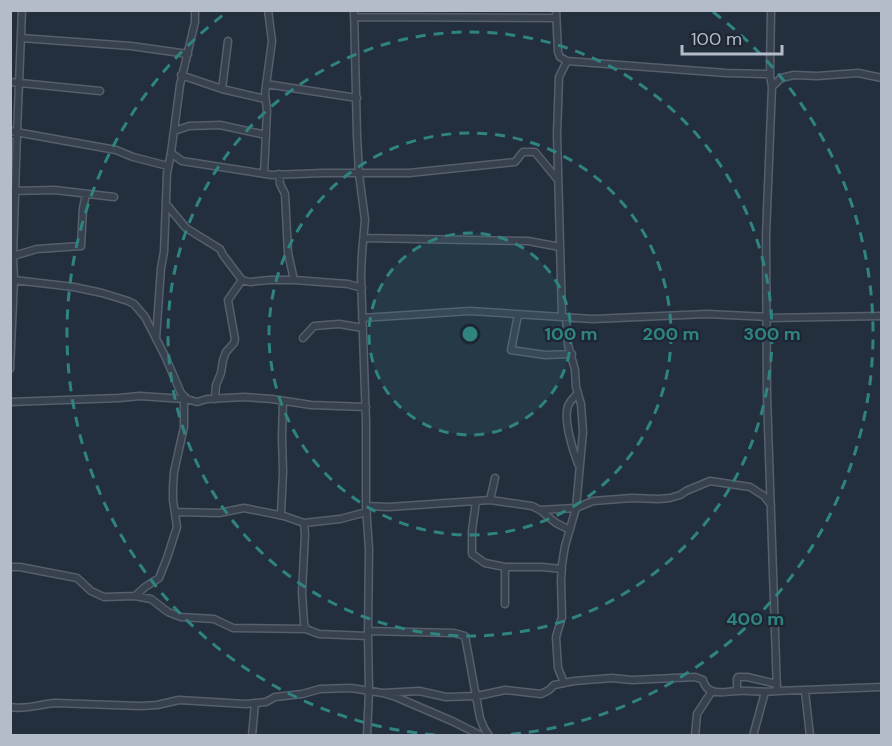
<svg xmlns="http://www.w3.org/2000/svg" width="892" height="746" font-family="'DM Sans',sans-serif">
	<rect width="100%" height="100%" fill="#242f3e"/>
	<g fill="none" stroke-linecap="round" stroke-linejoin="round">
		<g stroke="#565f6c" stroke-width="9">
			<path id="street" d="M 354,10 L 357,136 L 359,174 L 365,220 L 362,253 L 361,277 L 366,422 L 366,506 L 369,549 L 368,636 L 369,691 L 367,736
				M 556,10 L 558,52 L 560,57 L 567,61 L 726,73 L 766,74 L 770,75 L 772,87 L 766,235 L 767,396 L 777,691
				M 354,17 L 556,18
				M 21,38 L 131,46 L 188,54
				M 181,75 L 222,89 L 265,99
				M 770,75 L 771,10
				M 10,82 L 100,91
				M 266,84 L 357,98
				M 772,87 L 781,78 L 794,75 L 817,76 L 858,73 L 882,78
				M 222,89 L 228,41
				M 10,131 L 116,150 L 133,157 L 168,166
				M 174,131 L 189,126 L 220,125 L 266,135
				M 171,153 L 182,161 L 272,175 L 323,173 L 409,173 L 515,162 L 523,152 L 535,152 L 558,180
				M 264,174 L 267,111 L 265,93 L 272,41 L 268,10
				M 279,174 L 280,184 L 285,194 L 288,253 L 294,280
				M 10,191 L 55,190 L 114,197
				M 166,204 L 186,228 L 220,249 L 223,255 L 242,280 L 250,282 L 270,280 L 294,280 L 348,284 L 362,288
				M 364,238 L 528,241 L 560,247
				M 10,257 L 37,249 L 81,246 L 83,208 L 86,194
				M 14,280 L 74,287 L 102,293 L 128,301 L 134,304 L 145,317 L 165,356 L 181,393 L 187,399 L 197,402 L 207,399 L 244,397 L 272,399 L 311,405 L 366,407
				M 518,315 L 511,350 L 545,355 L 572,354
				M 562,317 L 557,134 L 559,77 L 567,61
				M 362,318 L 470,311 L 593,319 L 707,314 L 767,317
				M 767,318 L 882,316
				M 303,338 L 314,326 L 339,324 L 363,328
				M 156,339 L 161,268 L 164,252 L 167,173 L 171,153 L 180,85 L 195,22 L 195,10
				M 10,369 L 14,280 L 13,257 L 17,132 L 22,10
				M 578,393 C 575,396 571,400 569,404 C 562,417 573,451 578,464
				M 215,399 L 216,385 L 221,373 L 223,360 L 226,352 L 234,343 L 235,339 L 228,300 L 242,280
				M 10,402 L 119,398 L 140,396 L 184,399
				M 490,500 L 495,478
				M 476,501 L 472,531 L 472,554 L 485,563 L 505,567 L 542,567 L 562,569
				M 366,506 L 389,507 L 490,500 L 532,506 L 540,510 L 556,523 L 570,530
				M 540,510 L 576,508 L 583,432 L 581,404 L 576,387 L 575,370 L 568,345 L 566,318
				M 176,512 L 219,513 L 244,508 L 284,516 L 304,523 L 305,534 L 302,592 L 304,623 L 306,629 L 319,634 L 368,636
				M 281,515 L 283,472 L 282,437 L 283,401
				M 304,523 L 340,519 L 367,512
				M 10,567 L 20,567 L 77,578 L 91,591 L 104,597 L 135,596 L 151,599 L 168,612 L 181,617 L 214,619 L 233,628 L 306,629
				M 135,596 L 145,587 L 159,578 L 167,558 L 177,527 L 173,500 L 173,487 L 174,472 L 184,427 L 184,396
				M 505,604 L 505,567
				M 368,631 L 454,633 L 465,636 L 480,718 L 484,728 L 489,736
				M 564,683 L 558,668 L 556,637 L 562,617 L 561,581 L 562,564 L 565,546 L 576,508 L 593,501 L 632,498 L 658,499 L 670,498 L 680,495 L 686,491 L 710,481 L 750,487 L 764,496 L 771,505
				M 737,691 L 737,679 L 738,677 L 747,677 L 777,684
				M 805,691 L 810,736
				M 383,693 L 419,691 L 446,697 L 477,696 L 505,690 L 541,694 L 549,690 L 554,685 L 574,681 L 612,678 L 632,680 L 695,677 L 703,680 C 704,685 707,689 712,691 C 720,694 729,691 737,691 C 750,690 763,693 777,691 L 882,687
				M 10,707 C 26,710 40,704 55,703 L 141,706 L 157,705 L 179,700 L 246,704 L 266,702 L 275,697 L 302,694 L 320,689 L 351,688 L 383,693 L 396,697 L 452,721 L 482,736
				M 252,736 L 255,703
				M 695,736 L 697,714 L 712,691
				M 753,736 L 765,692"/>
		</g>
		<use href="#street" stroke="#38414e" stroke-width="6"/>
	</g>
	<circle cx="470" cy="334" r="101" fill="#308480" fill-opacity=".12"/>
	<g fill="none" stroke="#308480" stroke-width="3" stroke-dasharray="10 8">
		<circle cx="470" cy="334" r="101"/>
		<circle cx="470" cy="334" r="201"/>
		<circle cx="470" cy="334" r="302"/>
		<path d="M435 735A403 403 0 0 1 227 12M713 12A403 403 0 0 1 505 735"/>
	</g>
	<circle cx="470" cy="334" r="9" fill="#308480" stroke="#1d2633" stroke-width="3"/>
	<g font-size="18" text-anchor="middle" font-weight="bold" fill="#308480" stroke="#1d2633" stroke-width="4.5" stroke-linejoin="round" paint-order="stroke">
		<text x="571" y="340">100 m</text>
		<text x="671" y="340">200 m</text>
		<text x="772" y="340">300 m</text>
		<text x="755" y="625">400 m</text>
	</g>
	<rect width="892" height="746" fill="none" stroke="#b4bcc9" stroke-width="24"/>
	<path d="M682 45v9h100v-9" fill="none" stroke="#b4bcc9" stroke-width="3"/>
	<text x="691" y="45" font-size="18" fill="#b4bcc9" stroke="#1d2633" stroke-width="4.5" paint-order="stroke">100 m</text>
</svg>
